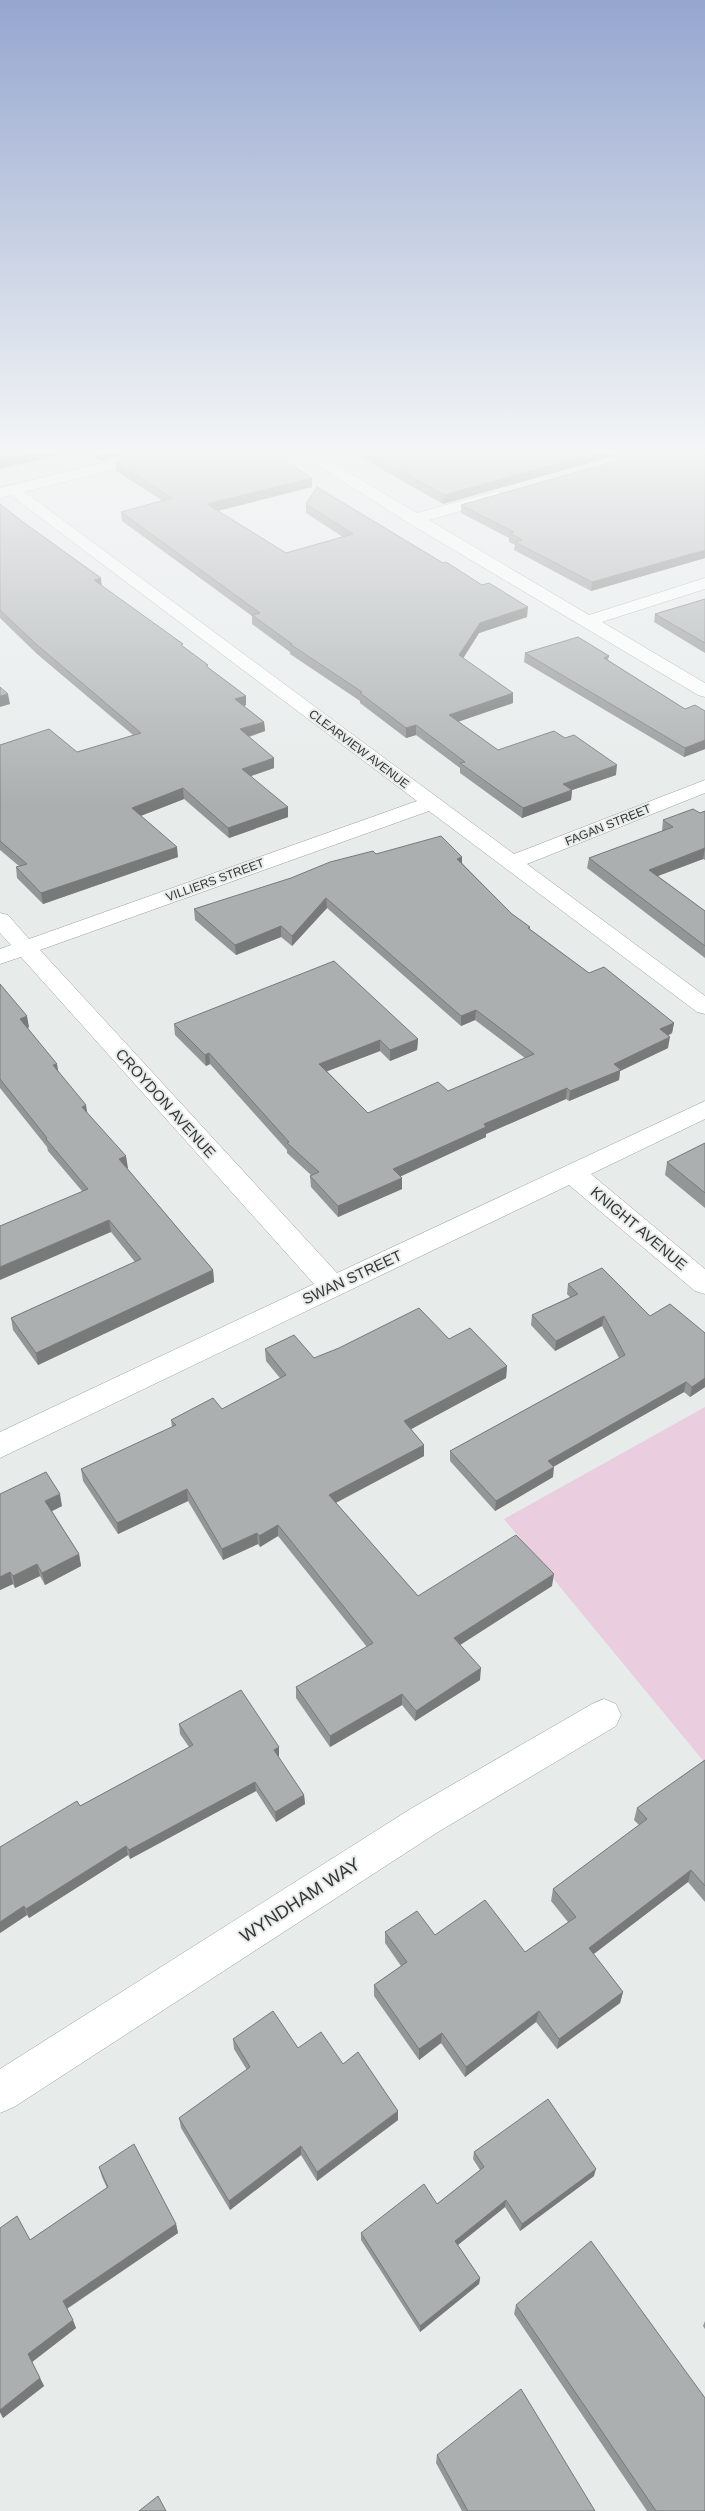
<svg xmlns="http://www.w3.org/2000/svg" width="705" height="2511" font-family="Helvetica,sans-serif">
	<rect width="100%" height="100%" fill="#e7eceb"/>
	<path fill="#eacddf" d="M 705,1407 L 705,1763 L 504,1519 Z"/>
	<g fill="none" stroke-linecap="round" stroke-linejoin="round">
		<g stroke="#9b9f9e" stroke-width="1">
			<path id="minor" d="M 300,454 L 318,454 L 417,513 L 497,491 L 502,493 L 505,496 L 502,499 L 429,520 L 589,615 L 705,578 L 705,589 L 602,622 L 705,683 L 705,697 L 698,695 L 407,522 Z
				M 13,485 L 18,487 L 514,854 L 705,780 L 705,793 L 527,864 L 705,996 L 705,1014 L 697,1012 L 429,811 L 40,950 L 337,1273 L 705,1101 L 705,1119 L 591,1174 L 705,1269 L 705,1294 L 695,1291 L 569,1185 L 0,1458 L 0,1432 L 314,1284 L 21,957 L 0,964 L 0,949 L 11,945 L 0,933 L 0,913 L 8,915 L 29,939 L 417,801 L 8,493 L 5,490 Z
				M 604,1699 L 616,1704 L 621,1715 L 616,1726 L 438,1832 L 14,2107 L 0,2113 L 0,2069 L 412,1808 L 592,1704 Z"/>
		</g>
		<g stroke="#9b9f9e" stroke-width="1">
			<path id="major" d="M 138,454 L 165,454 L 163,457 L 0,498 L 0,488 Z"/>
		</g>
		<use href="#minor" fill="#fff" fill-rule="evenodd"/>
		<use href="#major" fill="#fff" fill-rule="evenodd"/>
	</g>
	<path fill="#939696" d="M 88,454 L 128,454 L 101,461 Z
		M 355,454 L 620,454 L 443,504 Z
		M 705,454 L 705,558 L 591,591 L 514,550 L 515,545 L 509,542 L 509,538 L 461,513 L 461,505 Z
		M 115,462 L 312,478 L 312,487 L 218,511 L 286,553 L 343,537 L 306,513 L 306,504 L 527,617 L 479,633 L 463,658 L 513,703 L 458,721 L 498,750 L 616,775 L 572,790 L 571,800 L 522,818 L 460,773 L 460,768 L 416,735 L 406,738 L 360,703 L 360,701 L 290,654 L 290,652 L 252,624 L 252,616 L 122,521 L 121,512 L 163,501 L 116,471 Z
		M 0,504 L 102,586 L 183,647 L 208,668 L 246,705 L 244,706 L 264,722 L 265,731 L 249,737 L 274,758 L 274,768 L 251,776 L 288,817 L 229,838 L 184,799 L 140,816 L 178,857 L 43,904 L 17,878 L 16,867 L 19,866 L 0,850 L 0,745 L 77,752 L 133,735 L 37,654 L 0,618 Z
		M 705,599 L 705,653 L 654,622 L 655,614 Z
		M 525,653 L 609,656 L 608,660 L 685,709 L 705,711 L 705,749 L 684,757 L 524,662 Z
		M 705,811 L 705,860 L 703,859 L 658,876 L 705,911 L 705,958 L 587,868 L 589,858 L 662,831 L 663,820 L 700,813 Z
		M 376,854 L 462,857 L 462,863 L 512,914 L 530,927 L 530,929 L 589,973 L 674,1023 L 672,1033 L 668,1036 L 668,1048 L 620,1071 L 619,1080 L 569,1101 L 566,1099 L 486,1134 L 486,1137 L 400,1176 L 402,1189 L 338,1217 L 311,1187 L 310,1176 L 311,1175 L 287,1153 L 287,1150 L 210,1064 L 206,1066 L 175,1035 L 174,1024 L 418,1039 L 417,1050 L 390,1061 L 380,1051 L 327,1071 L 368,1113 L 448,1091 L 525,1058 L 475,1020 L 461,1026 L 327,908 L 292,946 L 281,937 L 236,955 L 195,920 L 194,909 Z
		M 0,984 L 29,1027 L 28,1028 L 87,1113 L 128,1168 L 127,1168 L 213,1270 L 214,1282 L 38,1365 L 13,1330 L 11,1318 L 135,1262 L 111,1232 L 82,1191 L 48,1151 L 47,1147 L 0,1088 Z
		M 705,1143 L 705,1208 L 665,1175 L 667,1162 Z
		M 568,1284 L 650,1316 L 705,1333 L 705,1387 L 690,1397 L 684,1392 L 553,1467 L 553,1477 L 495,1511 L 450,1461 L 450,1451 L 619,1358 L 602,1326 L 555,1351 L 531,1325 L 532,1315 L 570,1297 L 567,1294 Z
		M 449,1339 L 507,1366 L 506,1378 L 411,1429 L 424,1445 L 424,1456 L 336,1503 L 418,1596 L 552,1586 L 460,1644 L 480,1680 L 415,1721 L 402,1705 L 330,1747 L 296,1698 L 296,1687 L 367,1647 L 278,1536 L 260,1547 L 258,1544 L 223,1560 L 188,1501 L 118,1534 L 83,1481 L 81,1469 L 172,1427 L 171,1420 L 222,1409 L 280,1378 L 266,1361 L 265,1349 L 314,1358 Z
		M 0,1494 L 62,1506 L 52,1511 L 79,1554 L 81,1566 L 45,1585 L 40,1576 L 15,1588 L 13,1584 L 0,1590 Z
		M 179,1724 L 279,1747 L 279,1756 L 278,1757 L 304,1795 L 305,1804 L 276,1822 L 256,1791 L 130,1859 L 128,1855 L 29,1918 L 27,1915 L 0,1933 L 0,1847 L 80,1806 L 189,1747 L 180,1734 Z
		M 705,1760 L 705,1902 L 688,1882 L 593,1954 L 623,1992 L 620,2003 L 557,2049 L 536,2022 L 465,2077 L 441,2043 L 419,2060 L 374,1996 L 374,1985 L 401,1966 L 385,1943 L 385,1932 L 435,1935 L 525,1952 L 568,1922 L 551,1901 L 553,1889 L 639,1825 L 634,1820 L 637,1808 Z
		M 233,2039 L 298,2048 L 343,2064 L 398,2120 L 317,2181 L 301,2155 L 230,2210 L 181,2128 L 179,2118 L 247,2070 L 234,2049 Z
		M 474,2152 L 594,2176 L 520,2231 L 505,2207 L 458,2245 L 480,2278 L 479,2284 L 420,2332 L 361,2240 L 361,2233 L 437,2204 L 480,2170 L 473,2159 Z
		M 99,2167 L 176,2224 L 178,2233 L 67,2309 L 76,2328 L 32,2362 L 44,2386 L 3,2418 L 0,2412 L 0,2228 L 30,2240 L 107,2188 L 102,2177 Z
		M 516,2305 L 705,2511 L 647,2511 L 514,2314 Z
		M 705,2321 L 705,2329 L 703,2326 Z
		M 437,2455 L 595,2511 L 462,2511 L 436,2463 Z"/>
	<path fill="#787a7a" d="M 25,454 L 63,454 L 0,469 L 0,460 Z
		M 100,454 L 128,454 L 101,461 Z
		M 592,454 L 620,454 L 443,504 L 444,495 Z
		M 312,478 L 312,487 L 208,513 L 207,504 Z
		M 705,550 L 705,558 L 591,591 L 592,582 Z
		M 101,578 L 102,588 L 94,580 Z
		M 528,607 L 527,617 L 479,633 L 459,665 L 459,655 L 480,623 Z
		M 513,693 L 513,703 L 449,725 L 449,715 Z
		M 8,694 L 10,704 L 0,707 L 0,696 Z
		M 246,696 L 246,705 L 236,709 L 235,699 Z
		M 264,722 L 265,731 L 240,739 L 240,729 Z
		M 416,725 L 416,735 L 406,738 L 406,728 Z
		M 705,740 L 705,749 L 684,757 L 685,748 Z
		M 274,758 L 274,768 L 242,779 L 242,769 Z
		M 617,765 L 616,775 L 572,790 L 571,800 L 522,818 L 523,808 L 563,784 Z
		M 183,788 L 184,799 L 133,819 L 132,808 Z
		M 288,807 L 288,817 L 229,838 L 228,828 Z
		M 177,847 L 178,857 L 43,904 L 41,893 Z
		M 705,848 L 703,859 L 647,880 L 649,870 Z
		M 462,857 L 462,868 L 457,859 Z
		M 326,898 L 327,908 L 292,946 L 292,936 Z
		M 281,926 L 281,937 L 236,955 L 235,945 Z
		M 476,1010 L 475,1020 L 461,1026 L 461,1016 Z
		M 27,1016 L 29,1027 L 22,1030 L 20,1019 Z
		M 674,1023 L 672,1033 L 658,1040 L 660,1029 Z
		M 670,1037 L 668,1048 L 620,1071 L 619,1080 L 569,1101 L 570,1091 L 614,1064 Z
		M 418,1039 L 417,1050 L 390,1061 L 390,1050 Z
		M 380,1040 L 380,1051 L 320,1074 L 319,1064 Z
		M 209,1053 L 210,1064 L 206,1066 L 205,1055 Z
		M 57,1064 L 59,1075 L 53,1065 Z
		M 567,1088 L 566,1099 L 486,1134 L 486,1137 L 393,1180 L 393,1169 L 484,1124 Z
		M 86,1105 L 88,1117 L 82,1107 Z
		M 126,1156 L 128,1168 L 121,1171 L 119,1159 Z
		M 402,1178 L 402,1189 L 338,1217 L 338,1206 Z
		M 109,1220 L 111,1232 L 0,1280 L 0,1267 Z
		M 213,1270 L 214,1282 L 38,1365 L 36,1353 Z
		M 604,1316 L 602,1326 L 555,1351 L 556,1341 Z
		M 507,1366 L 506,1378 L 404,1433 L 404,1421 Z
		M 705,1378 L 705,1387 L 690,1397 L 692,1387 Z
		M 686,1382 L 684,1392 L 546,1471 L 548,1461 Z
		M 424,1445 L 424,1456 L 329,1506 L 329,1495 Z
		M 554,1467 L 553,1477 L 495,1511 L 496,1501 Z
		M 187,1489 L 188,1501 L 118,1534 L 117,1523 Z
		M 60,1494 L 62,1506 L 48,1513 L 45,1501 Z
		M 278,1525 L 278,1536 L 260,1547 L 259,1536 Z
		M 257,1533 L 258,1544 L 223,1560 L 222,1549 Z
		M 79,1554 L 81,1566 L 45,1585 L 42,1573 Z
		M 37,1564 L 40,1576 L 15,1588 L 13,1576 Z
		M 10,1572 L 13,1584 L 0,1590 L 0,1577 Z
		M 554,1574 L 552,1586 L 454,1649 L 454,1638 Z
		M 481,1668 L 480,1680 L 415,1721 L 416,1711 Z
		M 402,1694 L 402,1705 L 330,1747 L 330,1736 Z
		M 279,1747 L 279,1756 L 274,1759 L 274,1750 Z
		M 255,1782 L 256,1791 L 130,1859 L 129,1850 Z
		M 304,1795 L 305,1804 L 276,1822 L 275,1812 Z
		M 126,1846 L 128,1855 L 29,1918 L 26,1909 Z
		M 691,1870 L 688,1882 L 586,1960 L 589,1948 Z
		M 24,1906 L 27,1915 L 0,1933 L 0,1922 Z
		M 623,1992 L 620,2003 L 557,2049 L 559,2039 Z
		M 539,2011 L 536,2022 L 465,2077 L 466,2067 Z
		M 442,2033 L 441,2043 L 419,2060 L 419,2049 Z
		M 398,2111 L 398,2120 L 317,2181 L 317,2172 Z
		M 301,2146 L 301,2155 L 230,2210 L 229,2201 Z
		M 596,2169 L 594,2176 L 520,2231 L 522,2224 Z
		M 506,2200 L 505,2207 L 454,2248 L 455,2241 Z
		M 176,2224 L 178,2233 L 66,2309 L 63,2301 Z
		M 480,2278 L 479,2284 L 420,2332 L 420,2326 Z
		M 73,2320 L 76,2328 L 32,2362 L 28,2354 Z
		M 40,2378 L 44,2386 L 3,2418 L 0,2412 L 0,2410 Z"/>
	<path fill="#abafaf" stroke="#787a7a" d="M 0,454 L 25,454 L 0,460 Z
		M 146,454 L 275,454 L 312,478 L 207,504 L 286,553 L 353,534 L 306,504 L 317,487 L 443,563 L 446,562 L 482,585 L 489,583 L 528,607 L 480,623 L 459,655 L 513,693 L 449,715 L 498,750 L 554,731 L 565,738 L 574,735 L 617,765 L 563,784 L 572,790 L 523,808 L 460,763 L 465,762 L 416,725 L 406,728 L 360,693 L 362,692 L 290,644 L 292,644 L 252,615 L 260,613 L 121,512 L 172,498 L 115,462 Z
		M 370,454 L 592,454 L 444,495 Z
		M 641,454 L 705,454 L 705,550 L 592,582 L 515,542 L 522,540 L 510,533 L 514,532 L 461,505 Z
		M 0,504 L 23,522 L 101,578 L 94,580 L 183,644 L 181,645 L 208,665 L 206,666 L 246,696 L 235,699 L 264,722 L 240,729 L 274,758 L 242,769 L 288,807 L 228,828 L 183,788 L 132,808 L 177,847 L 41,893 L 16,867 L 27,864 L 0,841 L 0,745 L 49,729 L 77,752 L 141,733 L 36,644 L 0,610 Z
		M 705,599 L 705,643 L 655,614 Z
		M 578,637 L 609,656 L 604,658 L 685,709 L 695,705 L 705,711 L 705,740 L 685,748 L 525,653 Z
		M 0,687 L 8,694 L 0,696 Z
		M 693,809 L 700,813 L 705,811 L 705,848 L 649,870 L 705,911 L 705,946 L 589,858 L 673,827 L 663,820 Z
		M 441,836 L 462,857 L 457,859 L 512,914 L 530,927 L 528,928 L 589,973 L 604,967 L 674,1023 L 660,1029 L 670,1037 L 614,1064 L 621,1070 L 570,1091 L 567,1088 L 484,1124 L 486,1127 L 393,1169 L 402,1178 L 338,1206 L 310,1176 L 319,1172 L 287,1143 L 289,1142 L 209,1053 L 205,1055 L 174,1024 L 334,961 L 418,1039 L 390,1050 L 380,1040 L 319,1064 L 368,1113 L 438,1082 L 448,1091 L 534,1054 L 476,1010 L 461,1016 L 326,898 L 292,936 L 281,926 L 235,945 L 194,909 L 291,878 L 330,862 L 373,851 L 376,854 Z
		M 0,984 L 27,1016 L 20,1019 L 57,1064 L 53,1065 L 86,1105 L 82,1107 L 126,1156 L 119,1159 L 213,1270 L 36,1353 L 11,1318 L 141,1259 L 109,1220 L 0,1267 L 0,1226 L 88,1189 L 46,1139 L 47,1138 L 0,1079 Z
		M 705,1143 L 705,1193 L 667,1162 Z
		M 602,1268 L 650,1316 L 670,1304 L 705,1333 L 705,1378 L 692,1387 L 686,1382 L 548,1461 L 554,1467 L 496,1501 L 450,1451 L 625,1355 L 604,1316 L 556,1341 L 532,1315 L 578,1294 L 568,1284 Z
		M 419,1308 L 449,1339 L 470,1328 L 507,1366 L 404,1421 L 424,1445 L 329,1495 L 418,1596 L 516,1535 L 554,1574 L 454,1638 L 481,1668 L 416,1711 L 402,1694 L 330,1736 L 296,1687 L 373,1643 L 278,1525 L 259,1536 L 257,1533 L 222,1549 L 187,1489 L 117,1523 L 81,1469 L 176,1425 L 171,1420 L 213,1398 L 222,1409 L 286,1375 L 265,1349 L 294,1335 L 314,1358 L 339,1348 Z
		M 46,1472 L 60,1494 L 45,1501 L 79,1554 L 42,1573 L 37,1564 L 13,1576 L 10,1572 L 0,1577 L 0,1494 Z
		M 241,1690 L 279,1747 L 274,1750 L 304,1795 L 275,1812 L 255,1782 L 129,1850 L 126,1846 L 26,1909 L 24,1906 L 0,1922 L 0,1847 L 77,1801 L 80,1806 L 193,1745 L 179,1724 Z
		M 705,1760 L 705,1886 L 691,1870 L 589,1948 L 623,1992 L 559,2039 L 539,2011 L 466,2067 L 442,2033 L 419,2049 L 374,1985 L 407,1962 L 385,1932 L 417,1911 L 435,1935 L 485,1900 L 525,1952 L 576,1917 L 553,1889 L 647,1819 L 637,1808 Z
		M 273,2011 L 298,2048 L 321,2032 L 343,2064 L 358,2052 L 398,2111 L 317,2172 L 301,2146 L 229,2201 L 179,2118 L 250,2067 L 233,2039 Z
		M 548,2099 L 596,2169 L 522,2224 L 506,2200 L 455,2241 L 480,2278 L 420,2326 L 361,2233 L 424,2184 L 437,2204 L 484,2167 L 474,2152 Z
		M 134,2144 L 176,2224 L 63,2301 L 73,2320 L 28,2354 L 40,2378 L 0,2410 L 0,2228 L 17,2216 L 30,2240 L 108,2187 L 99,2167 Z
		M 591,2241 L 705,2398 L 705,2511 L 656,2511 L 516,2305 Z
		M 521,2389 L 595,2511 L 468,2511 L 437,2455 Z
		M 158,2496 L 166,2511 L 139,2511 Z"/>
	<linearGradient id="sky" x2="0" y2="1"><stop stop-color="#95a6cf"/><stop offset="0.56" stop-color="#f4f6f6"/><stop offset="1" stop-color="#f4f6f6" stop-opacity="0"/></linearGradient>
	<rect width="705" height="806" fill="url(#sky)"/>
	<g text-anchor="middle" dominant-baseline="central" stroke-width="4" stroke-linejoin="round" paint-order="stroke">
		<g font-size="12" fill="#353737" stroke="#e7eceb">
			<text transform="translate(359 749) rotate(37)">CLEARVIEW AVENUE</text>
			<text transform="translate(608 825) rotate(-22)">FAGAN STREET</text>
			<text transform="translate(215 880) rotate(-20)">VILLIERS STREET</text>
		</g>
		<g font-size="15" fill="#353737" stroke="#e7eceb">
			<text transform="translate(166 1103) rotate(48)">CROYDON AVENUE</text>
			<text transform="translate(639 1228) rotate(40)">KNIGHT AVENUE</text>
			<text transform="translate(352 1277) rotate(-25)">SWAN STREET</text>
		</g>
		<g font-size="18" fill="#353737" stroke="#e7eceb">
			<text transform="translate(300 1900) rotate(-33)">WYNDHAM WAY</text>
		</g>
	</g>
</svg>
